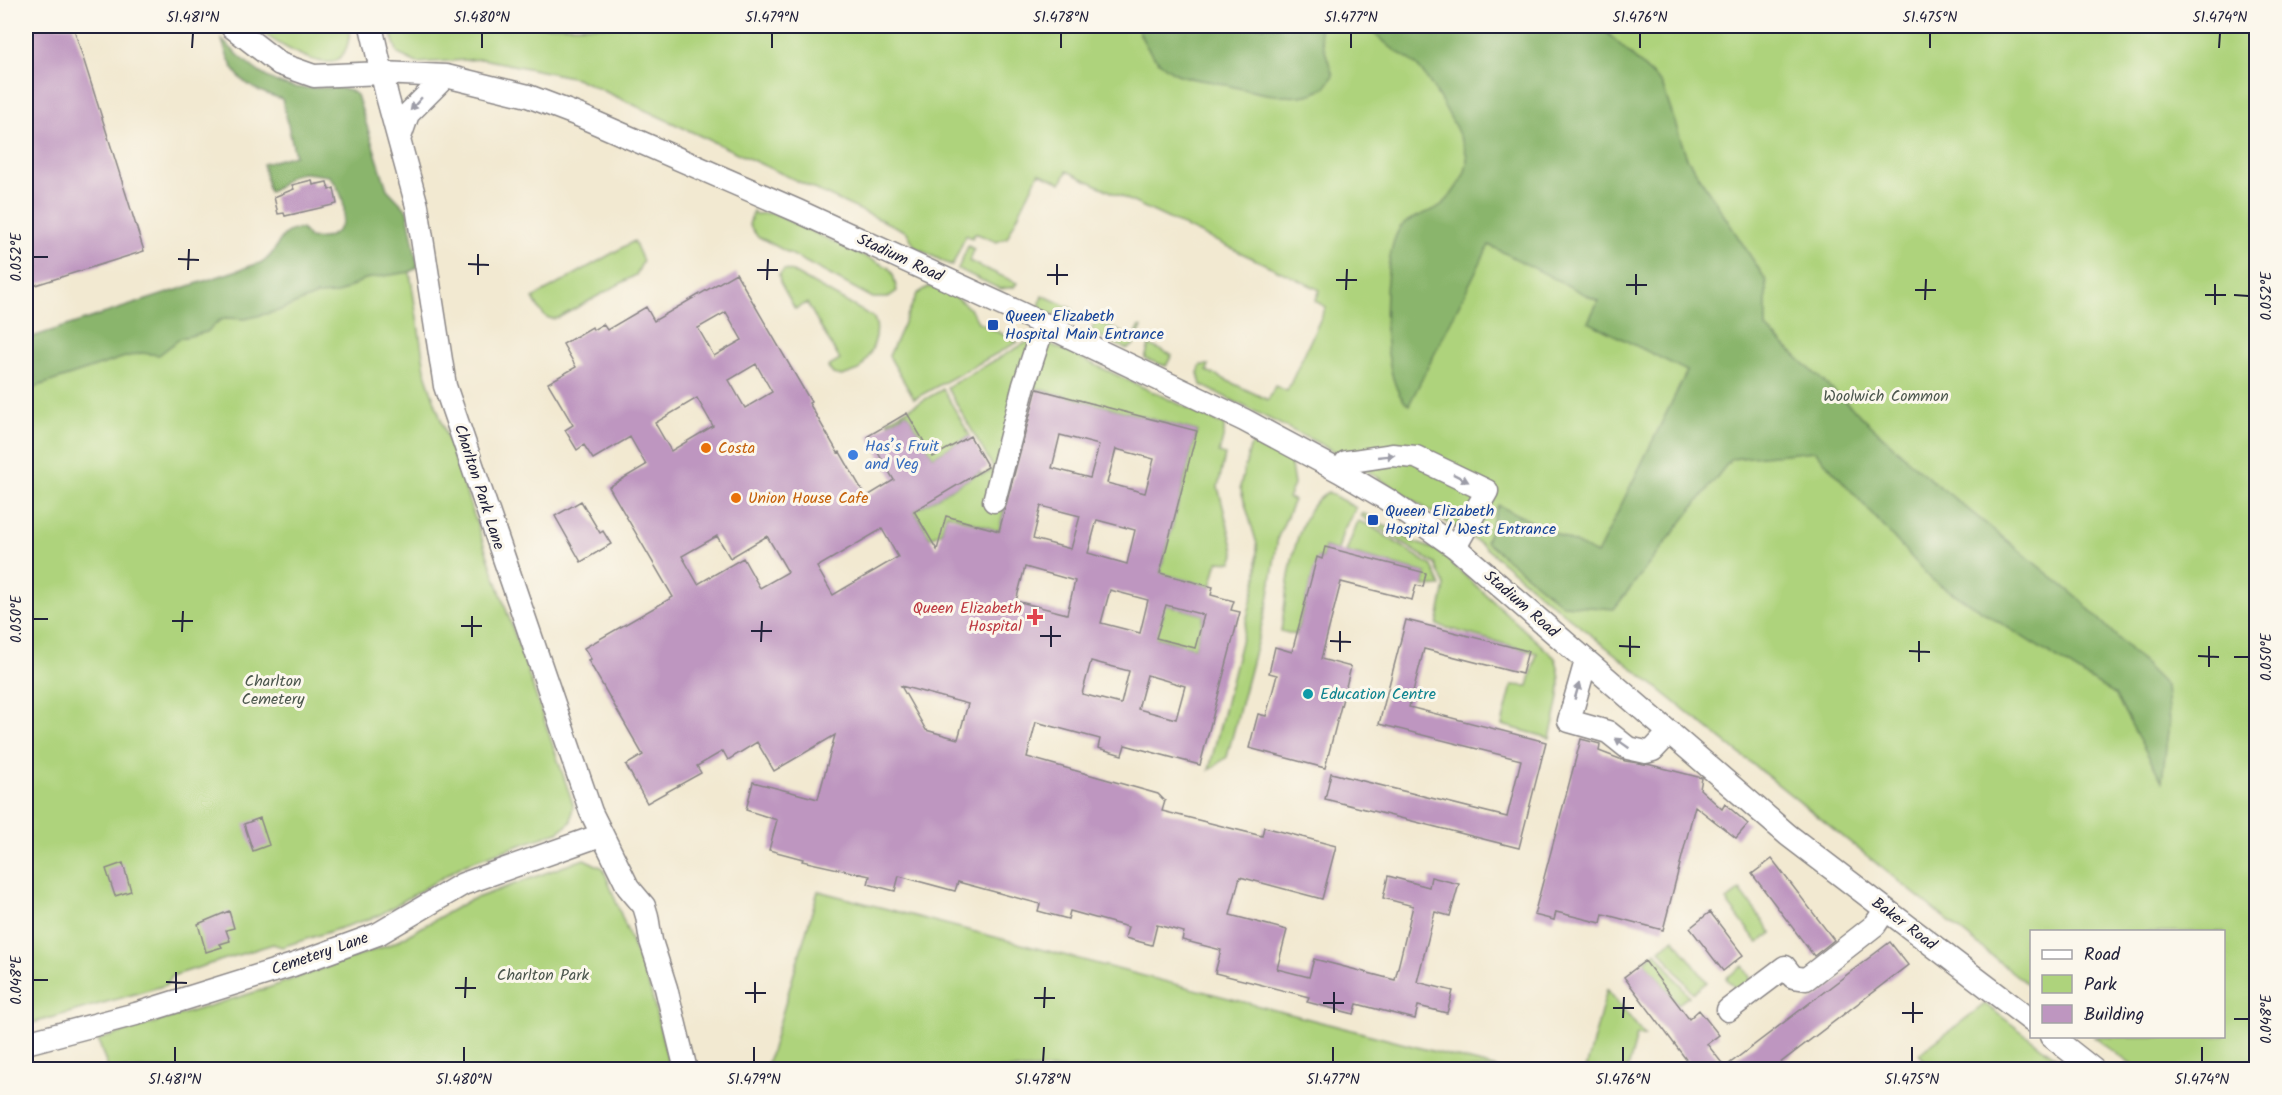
<svg xmlns="http://www.w3.org/2000/svg" width="2282" height="1095" font-family="Kalam,sans-serif">
	<rect width="100%" height="100%" fill="#fbf7ec"/>
	<filter id="ink" filterUnits="userSpaceOnUse"><feTurbulence type="fractalNoise" baseFrequency=".0167" numOctaves="2"/><feDisplacementMap in="SourceGraphic" scale="12" xChannelSelector="R" yChannelSelector="G"/><feConvolveMatrix kernelMatrix="1 2 1 2 8 2 1 2 1" color-interpolation-filters="sRGB"/></filter>
	<filter id="wash" filterUnits="userSpaceOnUse"><feTurbulence type="fractalNoise" baseFrequency=".008" numOctaves="4" result="noise"/><feDisplacementMap in="SourceGraphic" scale="24" xChannelSelector="R" yChannelSelector="G"/><feGaussianBlur stdDeviation="1.35" result="paint"/><feColorMatrix in="noise" values="0 0 0 0 0 0 0 0 0 0 0 0 0 0 0 0 0 1.4 0 .05"/><feComposite in="paint" operator="in"/></filter>
	<g filter="url(#wash)">
		<rect width="100%" height="100%" fill="#f2e9d1"/>
		<path fill="#aed37c" stroke="#687a5c" stroke-width="1.5" d="M 254,26 L 351,26 L 351,28 C 349,39 347,56 335,61 C 316,69 268,38 254,26 Z
			M 388,26 L 2256,26 L 2256,1069 L 2137,1069 L 2094,1037 L 2224,1036 L 2224,932 L 2032,932 L 2031,987 L 1536,591 L 1481,544 L 1372,474 L 1322,445 L 1201,385 L 1198,373 L 1201,365 L 1209,365 L 1207,371 L 1268,400 L 1275,386 L 1287,391 L 1326,307 L 1315,301 L 1320,290 L 1067,171 L 1061,183 L 1039,173 L 1007,238 L 997,242 L 975,233 L 972,238 L 966,235 L 952,266 L 915,247 L 907,232 L 576,78 L 483,59 L 417,63 L 398,54 Z
			M 753,211 L 755,214 L 772,213 L 888,267 L 893,274 L 897,291 L 887,298 L 873,298 L 757,236 L 749,225 Z
			M 634,241 L 643,261 L 636,275 L 558,318 C 543,322 540,309 533,298 Z
			M 968,246 L 974,249 L 969,261 L 1017,283 L 1014,287 L 1000,289 L 958,269 Z
			M 407,253 L 426,376 L 573,804 L 571,822 L 558,832 L 465,864 L 378,916 L 282,947 L 273,944 L 172,976 L 166,985 L 26,1025 L 26,390 Z
			M 784,270 L 791,271 L 873,317 C 883,332 870,357 859,370 L 842,376 L 833,374 L 828,367 L 840,360 L 807,303 L 795,309 L 780,282 L 779,275 Z
			M 928,287 C 948,287 971,306 978,322 L 1018,342 L 914,399 L 889,356 L 917,294 Z
			M 1042,295 L 1073,309 L 1068,320 L 1064,320 L 1039,308 Z
			M 1095,320 L 1134,338 L 1140,326 L 1142,327 L 1133,346 L 1126,349 L 1091,332 Z
			M 1031,340 L 990,503 L 1005,506 L 999,531 L 947,514 L 941,533 L 930,538 L 914,511 L 980,472 L 982,475 L 994,469 L 947,387 Z
			M 1046,342 L 1224,425 L 1224,434 L 1219,453 L 1225,455 L 1218,487 L 1235,555 L 1232,562 L 1218,561 L 1211,587 L 1160,573 L 1197,431 L 1028,386 Z
			M 1149,345 L 1172,355 L 1166,366 L 1145,359 Z
			M 943,389 L 970,436 L 933,457 L 907,413 L 889,423 L 887,421 Z
			M 1257,442 L 1290,459 L 1294,485 L 1288,498 L 1294,500 L 1278,537 L 1268,601 L 1227,757 L 1209,770 L 1257,578 L 1257,544 L 1240,487 L 1250,447 Z
			M 1328,492 L 1356,508 L 1343,531 L 1337,555 L 1336,550 L 1325,547 L 1322,559 L 1318,557 L 1296,635 L 1281,631 C 1287,594 1292,510 1328,492 Z
			M 1363,513 L 1413,542 L 1437,550 L 1555,658 C 1566,684 1556,711 1550,738 L 1502,725 L 1512,685 L 1528,686 L 1537,653 L 1437,625 L 1445,586 L 1435,564 L 1361,516 Z
			M 1358,521 L 1369,525 L 1432,566 L 1441,586 L 1423,587 L 1426,573 L 1346,552 Z
			M 1163,604 L 1204,615 L 1195,648 L 1154,637 L 1163,616 Z
			M 584,859 L 603,868 L 651,992 L 670,1069 L 108,1069 L 98,1040 L 265,989 L 394,943 L 468,901 Z
			M 1740,890 L 1772,933 L 1758,943 L 1726,901 Z
			M 818,891 L 1501,1069 L 766,1069 Z
			M 1674,939 L 1707,982 L 1693,993 L 1660,950 Z
			M 1656,952 L 1689,996 L 1678,1004 L 1645,961 Z
			M 1743,966 L 1751,979 L 1737,990 L 1726,978 Z
			M 1607,989 L 1645,1036 L 1637,1035 L 1628,1069 L 1586,1069 Z
			M 1985,1004 L 2071,1069 L 1932,1069 L 1919,1054 Z"/>
		<path fill="#8ab56c" stroke="#566c54" stroke-width="1.5" d="M 1137,26 L 1320,26 L 1320,35 L 1333,75 C 1319,113 1249,90 1222,84 C 1206,80 1187,80 1173,72 C 1154,61 1144,46 1137,26 Z
			M 1366,26 L 1600,26 L 1662,84 L 1687,158 L 1766,280 L 1766,328 L 1918,469 L 2078,598 L 2166,686 L 2169,723 L 2162,781 L 2115,695 L 1932,580 L 1815,451 L 1731,459 L 1614,609 L 1563,605 L 1486,542 L 1498,505 L 1597,554 L 1687,371 L 1588,322 L 1598,301 L 1489,245 L 1409,405 C 1378,385 1381,262 1398,231 C 1407,214 1434,215 1447,200 C 1455,190 1468,173 1467,160 C 1467,142 1430,79 1416,65 C 1410,58 1401,55 1394,50 C 1384,42 1375,34 1366,26 Z
			M 222,40 C 244,60 264,82 294,87 C 314,91 341,82 357,95 L 387,189 L 407,210 L 418,267 L 410,272 L 365,279 L 337,294 L 317,295 L 278,311 L 245,319 L 226,318 L 219,321 L 207,332 L 181,338 L 159,355 L 141,353 L 122,358 L 38,386 L 26,393 L 26,339 L 263,262 C 283,249 274,230 302,229 L 309,238 C 350,244 353,201 329,176 C 316,175 298,169 288,178 C 280,184 279,189 269,192 L 263,164 L 295,155 L 282,99 C 244,87 233,79 222,40 Z"/>
		<g id="blocks">
			<path fill="#be96c0" fill-rule="evenodd" d="M 26,26 L 73,26 L 144,251 L 26,288 Z
				M 312,180 L 313,185 L 327,182 L 329,190 L 334,188 L 337,204 L 285,216 L 284,213 L 278,214 L 274,197 L 294,189 L 292,185 Z
				M 736,273 L 811,402 L 809,403 L 838,453 L 840,452 L 866,497 L 894,480 L 868,436 L 907,413 L 933,457 L 970,436 L 988,467 L 914,511 L 937,550 L 946,516 L 999,531 L 1037,389 L 1197,431 L 1160,573 L 1213,587 L 1211,595 L 1234,601 L 1231,610 L 1240,612 L 1200,765 L 1125,745 L 1122,755 L 1098,748 L 1100,739 L 1036,722 L 1027,757 L 1158,794 L 1165,801 L 1162,811 L 1262,836 L 1264,827 L 1336,846 L 1322,899 L 1240,877 L 1230,915 L 1287,930 L 1277,969 L 1309,977 L 1314,959 L 1395,980 L 1413,906 L 1383,898 L 1388,876 L 1429,887 L 1431,877 L 1459,884 L 1450,916 L 1435,912 L 1417,982 L 1453,991 L 1447,1013 L 1418,1006 L 1415,1019 L 1357,1004 L 1354,1014 L 1307,1002 L 1309,997 L 1215,973 L 1221,950 L 1182,940 L 1184,932 L 1157,925 L 1152,945 L 1125,938 L 1128,927 L 1070,911 L 1068,919 L 1038,911 L 1040,904 L 958,882 L 955,891 L 899,876 L 895,891 L 868,884 L 870,876 L 802,861 L 803,859 L 769,850 L 777,820 L 746,810 L 753,782 L 818,799 L 835,735 L 774,771 L 757,742 L 728,760 L 723,751 L 697,766 L 701,773 L 647,803 L 626,765 L 643,755 L 588,660 L 591,659 L 584,648 L 673,597 L 609,487 L 646,465 L 630,437 L 593,459 L 584,445 L 577,450 L 565,430 L 573,425 L 548,383 L 576,367 L 563,344 L 592,327 L 593,330 L 603,324 L 607,330 L 646,307 L 654,321 ZM 726,312 L 742,340 L 714,356 L 698,328 ZM 756,364 L 772,392 L 745,408 L 729,380 ZM 697,398 L 713,426 L 671,451 L 655,423 ZM 1060,435 L 1099,445 L 1090,478 L 1052,468 ZM 1116,449 L 1154,459 L 1145,493 L 1107,483 ZM 1041,506 L 1080,516 L 1071,549 L 1033,539 ZM 1097,520 L 1135,530 L 1127,564 L 1088,553 ZM 882,529 L 898,557 L 833,595 L 817,567 ZM 717,536 L 730,558 L 767,536 L 788,572 L 760,588 L 743,558 L 698,584 L 682,556 ZM 1025,567 L 1075,581 L 1067,614 L 1016,601 ZM 1110,590 L 1148,600 L 1140,633 L 1101,623 ZM 1166,605 L 1204,615 L 1195,648 L 1156,638 ZM 1091,661 L 1129,671 L 1121,704 L 1082,694 ZM 1147,675 L 1185,686 L 1176,719 L 1138,709 ZM 901,686 L 968,704 L 958,739 L 926,730 Z
				M 581,501 L 600,533 L 603,531 L 611,544 L 581,562 L 555,516 Z
				M 1325,547 L 1426,573 L 1423,587 L 1416,585 L 1412,600 L 1341,582 L 1321,659 L 1351,667 L 1325,768 L 1249,748 L 1258,714 L 1266,716 L 1277,675 L 1269,673 L 1275,647 L 1292,652 L 1317,557 L 1322,559 Z
				M 1406,620 L 1528,651 L 1522,674 L 1424,649 L 1409,707 L 1546,742 L 1519,848 L 1325,799 L 1331,773 L 1507,817 L 1521,760 L 1379,724 Z
				M 1581,739 L 1600,744 L 1599,751 L 1625,761 L 1651,765 L 1702,778 L 1700,789 L 1722,809 L 1725,804 L 1748,824 L 1736,838 L 1695,806 L 1663,930 L 1603,914 L 1601,923 L 1556,912 L 1554,920 L 1534,915 Z
				M 260,818 L 269,845 L 253,851 L 244,824 Z
				M 1772,859 L 1834,940 L 1814,956 L 1752,874 Z
				M 123,863 L 131,891 L 115,896 L 106,869 Z
				M 229,911 L 234,928 L 226,930 L 230,941 L 220,944 L 222,947 L 206,952 L 198,924 Z
				M 1710,912 L 1743,955 L 1723,971 L 1690,928 Z
				M 1890,942 L 1908,965 L 1771,1070 L 1694,1070 L 1624,977 L 1645,961 L 1689,1019 L 1699,1010 L 1719,1035 L 1707,1044 L 1725,1067 Z"/>
		</g>
	</g>
	<g filter="url(#ink)">
		<use href="#blocks" fill-opacity="0" stroke="#8a8686" stroke-width="1.5"/>
		<g fill="none" stroke-linecap="round" stroke-linejoin="round">
			<g stroke="#8a8686" stroke-width="25">
				<path id="minor" d="M 231,26 L 280,64 L 314,76 L 382,73 L 446,76 L 528,96 L 578,115 L 798,211 L 1020,313 L 1244,420 L 1341,472 L 1388,500 L 1455,547 L 1788,835 L 2032,1021
					M 371,26 L 387,96 L 417,206 L 445,386 L 591,812 L 628,887 L 644,906 L 647,916 L 651,941 L 666,988 L 686,1070
					M 399,140 L 408,114 L 446,76
					M 1341,472 L 1346,462 L 1392,455 L 1416,457 L 1487,491 L 1455,547
					M 994,501 L 1024,385 L 1044,324
					M 1586,661 L 1569,721 L 1608,732 L 1628,748 L 1646,752 L 1653,750 L 1670,732
					M 1728,1010 L 1785,967 L 1793,977 L 1806,979 L 1875,925 L 1885,910
					M 2051,1036 L 2094,1070
					M 26,1043 L 136,1014 L 293,965 L 378,934 L 463,884 L 601,835"/>
			</g>
			<use href="#minor" stroke="#fff" stroke-width="22"/>
		</g>
		<defs><path id="oneway-solid" d="M-6-.8H1V-3.2L6.5 0L1 3.2V.8H-6Z" transform="scale(1.5)"/></defs>
		<g fill="#9c9ca7">
			<use href="#oneway-solid" transform="translate(416 104) rotate(131)"/>
			<use href="#oneway-solid" transform="translate(1386 456) rotate(-6)"/>
			<use href="#oneway-solid" transform="translate(1461 478) rotate(27)"/>
			<use href="#oneway-solid" transform="translate(1577 691) rotate(-74)"/>
			<use href="#oneway-solid" transform="translate(1622 743) rotate(-145)"/>
		</g>
	</g>
	<path fill="none" stroke="#22223b" stroke-width="2" d="M 192,48 L 193,33M 482,48 L 482,33M 772,48 L 772,33M 1061,48 L 1061,33M 1351,48 L 1351,33M 1640,48 L 1640,33M 1930,48 L 1930,33M 2219,48 L 2220,33M 33,257 L 48,257M 178,259 L 199,260M 468,264 L 489,265M 188,270 L 189,249M 757,270 L 778,270M 478,275 L 478,254M 1047,275 L 1068,275M 767,280 L 768,259M 1336,280 L 1357,280M 1057,285 L 1057,264M 1626,285 L 1647,285M 1346,290 L 1347,269M 1915,290 L 1936,290M 1636,295 L 1636,274M 2205,295 L 2226,295M 2234,295 L 2249,296M 1925,300 L 1926,279M 2215,305 L 2215,284M 33,619 L 48,619M 172,621 L 193,621M 461,626 L 482,626M 751,631 L 772,631M 182,632 L 183,611M 1040,636 L 1061,636M 472,637 L 472,616M 1330,641 L 1351,642M 761,642 L 762,621M 1619,646 L 1640,647M 1051,647 L 1051,626M 1909,651 L 1930,652M 1340,652 L 1340,631M 2198,656 L 2219,657M 1630,657 L 1630,636M 2234,657 L 2249,657M 1919,662 L 1919,641M 2209,667 L 2209,646M 33,980 L 48,980M 166,982 L 187,983M 455,988 L 476,988M 176,993 L 176,972M 745,993 L 766,993M 465,998 L 466,977M 1034,998 L 1055,998M 755,1003 L 755,982M 1323,1003 L 1344,1003M 1044,1008 L 1045,987M 1613,1008 L 1634,1008M 1334,1013 L 1334,992M 1902,1013 L 1923,1013M 1623,1018 L 1624,997M 2234,1019 L 2249,1019M 1913,1023 L 1913,1002M 175,1062 L 175,1047M 464,1062 L 464,1047M 754,1062 L 754,1047M 1043,1062 L 1044,1047M 1333,1062 L 1333,1047M 1623,1062 L 1623,1047M 1912,1062 L 1912,1047M 2202,1062 L 2202,1047"/>
	<g fill="#1a4fb4" stroke="#fbf7ec" stroke-width="2">
		<rect x="987" y="319" width="12" height="12" rx="3"/>
		<rect x="1367" y="514" width="12" height="12" rx="3"/>
	</g>
	<g fill="#e8710a" stroke="#fbf7ec" stroke-width="2">
		<circle cx="706" cy="448" r="6"/>
		<circle cx="736" cy="498" r="6"/>
	</g>
	<circle fill="#3f7fe0" stroke="#fbf7ec" stroke-width="2" cx="853" cy="455" r="6"/>
	<path fill="#e0444e" stroke="#fbf7ec" stroke-width="2" d="M1032 608h6v6h6v6h-6v6h-6v-6h-6v-6h6z"/>
	<circle fill="#0f9aa8" stroke="#fbf7ec" stroke-width="2" cx="1308" cy="694" r="6"/>
	<g text-anchor="middle" dominant-baseline="central" stroke-width="6" stroke-linejoin="round" paint-order="stroke">
		<g font-size="16" fill="#22223b" stroke="#fbf7ec">
			<text transform="translate(900 258) rotate(25)">Stadium Road</text>
			<text transform="translate(479 487) rotate(72)">Charlton Park Lane</text>
			<text transform="translate(1521 604) rotate(41)">Stadium Road</text>
			<text transform="translate(1904 924) rotate(37)">Baker Road</text>
			<text transform="translate(320 954) rotate(-19)">Cemetery Lane</text>
		</g>
		<g font-size="16" fill="#164399" stroke="#fbf7ec" text-anchor="start">
			<text x="1005" y="316">Queen Elizabeth<tspan x="1005" dy="18">Hospital Main Entrance</tspan></text>
			<text x="1385" y="511">Queen Elizabeth<tspan x="1385" dy="18">Hospital / West Entrance</tspan></text>
		</g>
		<g font-size="16" fill="#4c574e" stroke="#fbf7ec">
			<text x="1886" y="396">Woolwich Common</text>
			<text x="273" y="681">Charlton<tspan x="273" dy="18">Cemetery</tspan></text>
			<text x="543" y="975">Charlton Park</text>
		</g>
		<g font-size="16" fill="#366cbe" stroke="#fbf7ec" text-anchor="start">
			<text x="865" y="446">Has’s Fruit<tspan x="865" dy="18">and Veg</tspan></text>
		</g>
		<g font-size="16" fill="#c56008" stroke="#fbf7ec" text-anchor="start">
			<text x="718" y="448">Costa</text>
			<text x="748" y="498">Union House Cafe</text>
		</g>
		<g font-size="16" fill="#be3a42" stroke="#fbf7ec" text-anchor="end">
			<text x="1022" y="608">Queen Elizabeth<tspan x="1022" dy="18">Hospital</tspan></text>
		</g>
		<g font-size="16" fill="#0d838f" stroke="#fbf7ec" text-anchor="start">
			<text x="1320" y="694">Education Centre</text>
		</g>
	</g>
	<rect width="2282" height="1095" fill="none" stroke="#fbf7ec" stroke-width="66"/>
	<rect x="2030" y="930" width="195" height="108" fill="#fbf7ec" stroke="#a4a2a5" stroke-width="1.5"/>
	<rect x="2042" y="950" width="30" height="9" fill="#ffffff" stroke="#a4a2a5" stroke-width="1.5"/>
	<text x="2084" y="960" font-size="18" fill="#22223b">Road</text>
	<rect x="2042" y="975" width="30" height="18" fill="#aed37c" stroke="#a4a2a5" stroke-width="1.5"/>
	<text x="2084" y="990" font-size="18" fill="#22223b">Park</text>
	<rect x="2042" y="1005" width="30" height="18" fill="#be96c0" stroke="#a4a2a5" stroke-width="1.5"/>
	<text x="2084" y="1020" font-size="18" fill="#22223b">Building</text>
	<rect x="33" y="33" width="2216" height="1029" fill="none" stroke="#22223b" stroke-width="2"/>
	<g font-size="15" text-anchor="middle" fill="#22223b">
		<text x="193" y="22">51.481°N</text>
		<text x="482" y="22">51.480°N</text>
		<text x="772" y="22">51.479°N</text>
		<text x="1061" y="22">51.478°N</text>
		<text x="1351" y="22">51.477°N</text>
		<text x="1640" y="22">51.476°N</text>
		<text x="1930" y="22">51.475°N</text>
		<text x="2220" y="22">51.474°N</text>
		<text transform="translate(16 257) rotate(-90)" y="5">0.052°E</text>
		<text transform="translate(2266 296) rotate(-90)" y="5">0.052°E</text>
		<text transform="translate(16 619) rotate(-90)" y="5">0.050°E</text>
		<text transform="translate(2266 657) rotate(-90)" y="5">0.050°E</text>
		<text transform="translate(16 980) rotate(-90)" y="5">0.048°E</text>
		<text transform="translate(2266 1019) rotate(-90)" y="5">0.048°E</text>
		<text x="175" y="1084">51.481°N</text>
		<text x="464" y="1084">51.480°N</text>
		<text x="754" y="1084">51.479°N</text>
		<text x="1043" y="1084">51.478°N</text>
		<text x="1333" y="1084">51.477°N</text>
		<text x="1623" y="1084">51.476°N</text>
		<text x="1912" y="1084">51.475°N</text>
		<text x="2202" y="1084">51.474°N</text>
	</g>
</svg>
